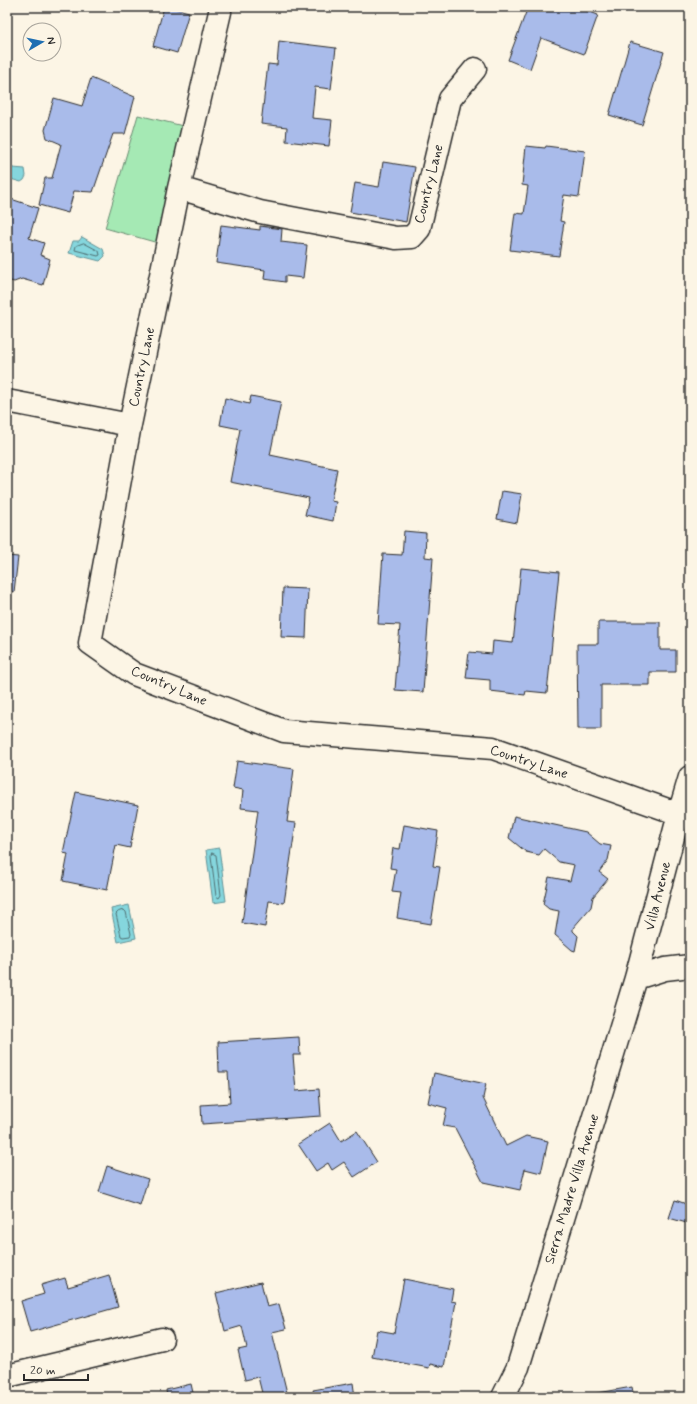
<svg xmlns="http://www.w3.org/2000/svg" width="697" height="1404" font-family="Mynerve,sans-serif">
	<rect width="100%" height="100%" fill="#fcf5e5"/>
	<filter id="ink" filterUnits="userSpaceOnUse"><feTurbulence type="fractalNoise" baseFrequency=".025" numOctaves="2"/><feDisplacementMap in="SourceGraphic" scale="8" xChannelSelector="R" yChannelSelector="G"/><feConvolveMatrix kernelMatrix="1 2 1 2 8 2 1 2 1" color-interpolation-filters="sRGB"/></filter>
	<g filter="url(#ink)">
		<path fill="#a5e9b4" stroke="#688a70" d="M 138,115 L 183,126 L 158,243 L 105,228 Z"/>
		<path fill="#85d6dd" stroke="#619296" d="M 7,163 L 13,168 L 25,169 L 26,176 L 24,180 L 21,182 L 7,178 Z
			M 82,237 L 103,249 L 105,256 L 100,261 L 69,253 L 73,241 L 79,241 Z
			M 219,848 L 226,901 L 213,903 L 206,850 Z
			M 129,905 L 136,938 L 118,942 L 111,909 Z"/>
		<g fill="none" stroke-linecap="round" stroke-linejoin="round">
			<path stroke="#4f6f72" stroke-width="1" d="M 84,243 L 99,251 L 100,255 L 98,256 L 75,250 L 76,246 Z
				M 212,853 L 216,855 L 221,895 L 219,898 L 216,896 L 211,856 Z
				M 124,910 L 126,912 L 131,934 L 130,936 L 123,937 L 121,936 L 116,914 L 118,912 Z"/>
		</g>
		<path fill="#a9bbea" stroke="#2b2b2b" d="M 107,7 L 123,7 L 123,9 Z
			M 164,7 L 170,7 L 189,12 L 177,53 L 153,46 Z
			M 528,7 L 532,9 L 533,7 L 577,7 L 598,15 L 584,54 L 541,38 L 530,69 L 508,60 Z
			M 279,41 L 336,48 L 331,89 L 315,87 L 312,118 L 332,120 L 329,146 L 286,141 L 287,127 L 261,124 L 268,64 L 277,65 Z
			M 630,42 L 664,52 L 642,125 L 609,115 Z
			M 91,78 L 135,97 L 125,134 L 113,134 L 93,192 L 74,191 L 68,213 L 39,205 L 45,178 L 52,178 L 61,144 L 47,138 L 45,130 L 54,98 L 82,106 Z
			M 526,146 L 545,148 L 546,146 L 585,151 L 579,197 L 564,195 L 560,221 L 564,222 L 559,256 L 510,250 L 515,213 L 524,214 L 528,186 L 522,185 Z
			M 383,162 L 415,167 L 406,222 L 350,212 L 355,183 L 379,187 Z
			M 11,199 L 38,208 L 29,238 L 44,243 L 40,255 L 50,259 L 43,285 L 22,279 L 14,282 L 7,280 L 7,213 Z
			M 221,225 L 260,230 L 260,226 L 282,229 L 281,242 L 307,245 L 303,278 L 285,276 L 285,282 L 264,279 L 265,270 L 216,263 Z
			M 251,396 L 281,402 L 270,455 L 337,469 L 331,501 L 336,502 L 333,521 L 305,515 L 309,498 L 230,482 L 240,429 L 220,425 L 225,398 L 249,404 Z
			M 502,491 L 522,494 L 517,523 L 497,519 Z
			M 404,531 L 426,533 L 425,557 L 433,558 L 423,692 L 395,690 L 400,625 L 378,624 L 383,554 L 402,555 Z
			M 7,556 L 18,557 L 14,592 L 7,591 Z
			M 521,568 L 559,572 L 547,693 L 526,691 L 525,695 L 490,691 L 490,680 L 466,678 L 469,652 L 492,654 L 493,641 L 513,643 Z
			M 283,588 L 308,589 L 306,638 L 281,637 Z
			M 598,622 L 660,622 L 660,650 L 676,650 L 676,672 L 650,672 L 650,685 L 601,685 L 601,729 L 578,729 L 577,644 L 598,644 Z
			M 237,761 L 294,769 L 287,822 L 296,823 L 284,903 L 269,901 L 265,927 L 242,923 L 258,810 L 241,808 L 243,790 L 233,788 Z
			M 76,792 L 138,805 L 130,848 L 116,845 L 107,890 L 63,881 L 68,854 L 63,853 Z
			M 514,816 L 586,832 L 600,844 L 611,846 L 608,860 L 599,872 L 608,879 L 593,897 L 591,907 L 573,928 L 573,931 L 578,936 L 575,951 L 572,950 L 555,935 L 559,911 L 549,909 L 543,904 L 549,877 L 570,881 L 574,865 L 559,862 L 544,849 L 539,855 L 526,852 L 509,838 Z
			M 404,825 L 438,831 L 433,866 L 440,867 L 431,924 L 397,918 L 401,893 L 392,892 L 396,869 L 390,868 L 393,848 L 400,849 Z
			M 299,1037 L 300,1055 L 293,1055 L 296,1091 L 319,1089 L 321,1116 L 202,1124 L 201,1105 L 230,1103 L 228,1072 L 219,1072 L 218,1042 Z
			M 434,1073 L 486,1084 L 483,1098 L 506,1146 L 526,1136 L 548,1141 L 541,1173 L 525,1169 L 520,1190 L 483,1182 L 455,1128 L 443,1126 L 447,1108 L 428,1103 Z
			M 330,1123 L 341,1141 L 357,1131 L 377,1162 L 354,1177 L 344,1162 L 332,1170 L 328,1163 L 316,1171 L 298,1144 Z
			M 107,1166 L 148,1179 L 140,1205 L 99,1192 Z
			M 675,1200 L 689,1205 L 690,1201 L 690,1224 L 669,1218 Z
			M 109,1275 L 118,1307 L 30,1332 L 21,1301 L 44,1294 L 41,1285 L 65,1278 L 68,1287 Z
			M 404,1279 L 453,1289 L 451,1301 L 456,1302 L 444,1367 L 430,1364 L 429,1368 L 372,1357 L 377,1330 L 394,1333 Z
			M 261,1282 L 267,1307 L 279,1304 L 286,1329 L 272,1332 L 288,1397 L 263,1397 L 258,1377 L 245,1380 L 238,1350 L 247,1348 L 242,1326 L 225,1331 L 216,1293 Z
			M 353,1383 L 355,1397 L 315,1397 L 313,1390 Z
			M 191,1384 L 194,1397 L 167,1397 L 166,1390 Z
			M 632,1387 L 634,1397 L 587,1397 L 587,1395 Z"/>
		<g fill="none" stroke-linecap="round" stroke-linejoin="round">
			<g stroke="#2b2b2b" stroke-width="25">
				<path id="minor" d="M 220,12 L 179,188 L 130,425 L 90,643 L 134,674 L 284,731 L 493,748 L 679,814
					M 179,188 L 260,212 L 396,238 L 412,237 L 419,229 L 450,99 L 475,69
					M 7,401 L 130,425
					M 636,978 L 665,969 L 690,966
					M 7,1376 L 162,1339
					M 503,1397 L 518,1367 L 636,978 L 679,814 L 690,777"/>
			</g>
			<use href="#minor" stroke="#fcf5e5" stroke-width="22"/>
		</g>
	</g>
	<g text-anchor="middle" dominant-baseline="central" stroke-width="3" stroke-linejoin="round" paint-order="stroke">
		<g font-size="14" fill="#2b2b2b" stroke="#fcf5e5">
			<text transform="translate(429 184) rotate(-76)">Country Lane</text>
			<text transform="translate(142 367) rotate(-78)">Country Lane</text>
			<text transform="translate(169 686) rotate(23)">Country Lane</text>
			<text transform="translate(529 762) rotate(18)">Country Lane</text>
			<text transform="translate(658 896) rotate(-76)">Villa Avenue</text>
			<text transform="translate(572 1189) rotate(-73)">Sierra Madre Villa Avenue</text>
		</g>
	</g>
	<rect width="697" height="1404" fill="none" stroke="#fcf5e5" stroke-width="24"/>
	<rect x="12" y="12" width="673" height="1380" fill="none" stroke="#2b2b2b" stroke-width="1.5" filter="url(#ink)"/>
	<g transform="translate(42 42) rotate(81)"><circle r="19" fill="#fcf5e5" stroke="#a8a49b"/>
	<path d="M0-3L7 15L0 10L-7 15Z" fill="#1f6fb2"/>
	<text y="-6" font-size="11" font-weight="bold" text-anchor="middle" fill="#2b2b2b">N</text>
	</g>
	<path d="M24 1374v6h64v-6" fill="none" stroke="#2b2b2b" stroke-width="2"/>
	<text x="30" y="1374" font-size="12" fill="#2b2b2b" stroke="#fcf5e5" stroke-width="3" paint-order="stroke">20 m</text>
</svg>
